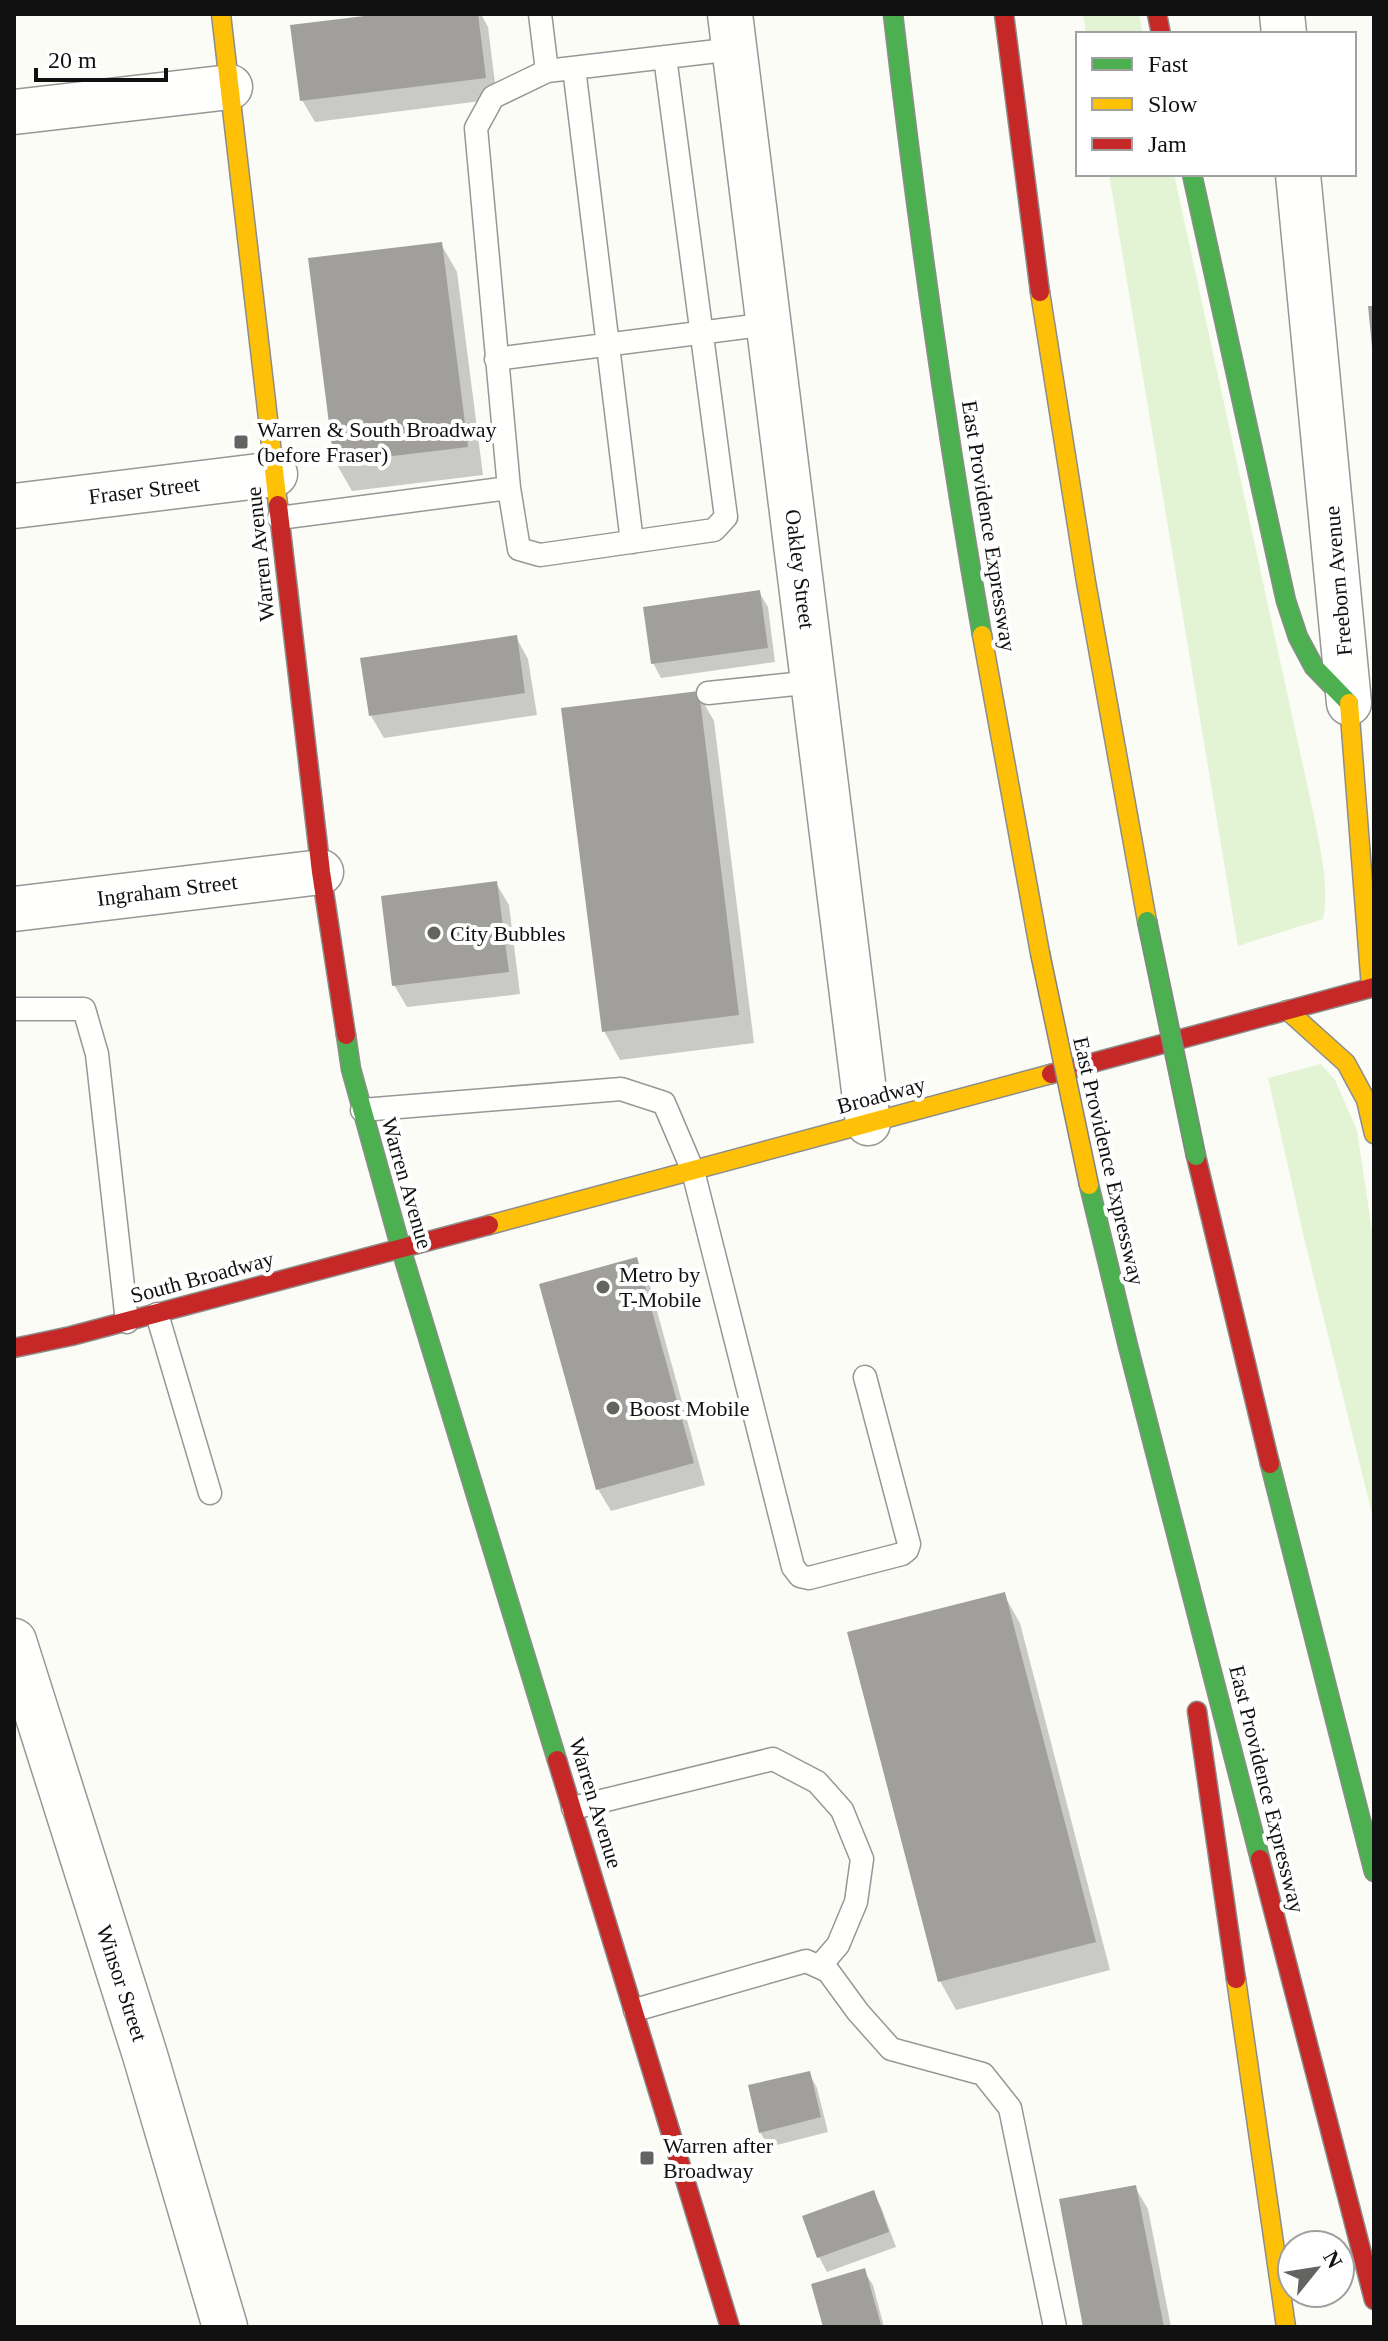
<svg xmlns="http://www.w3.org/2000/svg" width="1388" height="2341" font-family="'Times New Roman',serif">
	<rect width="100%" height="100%" fill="#fcfcf7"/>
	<path fill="#e3f4d5" d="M 1083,14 L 1139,14 L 1143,34 L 1086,34 Z
		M 1109,174 L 1174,174 L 1314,816 C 1320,849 1330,885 1323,919 L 1238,946 Z
		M 1321,1064 L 1335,1080 L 1357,1130 L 1374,1244 L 1374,1522 L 1305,1242 L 1268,1078 Z"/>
	<path fill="#0003" d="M 398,14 L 481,14 L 488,27 L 497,99 L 315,122 L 302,100 Z
		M 441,244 L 457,272 L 483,475 L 352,491 L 336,463 Z
		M 759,592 L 768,607 L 775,662 L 661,678 L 653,663 Z
		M 516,637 L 528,659 L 537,715 L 384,738 L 371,716 Z
		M 698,693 L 714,721 L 754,1043 L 620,1060 L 604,1031 Z
		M 496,883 L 509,905 L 520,994 L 407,1007 L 394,985 Z
		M 636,1260 L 649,1282 L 705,1485 L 611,1511 L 598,1489 Z
		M 1004,1595 L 1020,1623 L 1110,1970 L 956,2010 L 940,1981 Z
		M 809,2073 L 817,2088 L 828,2132 L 769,2147 L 760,2132 Z
		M 1135,2187 L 1148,2209 L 1171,2327 L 1085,2327 Z
		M 873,2193 L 881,2207 L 896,2247 L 827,2272 L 819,2257 Z
		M 864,2271 L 873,2285 L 884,2327 L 825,2327 L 814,2285 Z"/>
	<path fill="#a09f9c" d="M 381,14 L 478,14 L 486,78 L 300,101 L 290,25 Z
		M 442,242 L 468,447 L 334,463 L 308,258 Z
		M 1368,306 L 1374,306 L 1374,347 L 1372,347 Z
		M 760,590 L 768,648 L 651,664 L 643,607 Z
		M 517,635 L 525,693 L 369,716 L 360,658 Z
		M 699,691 L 739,1015 L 602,1032 L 561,708 Z
		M 497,881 L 509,972 L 392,986 L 381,896 Z
		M 637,1257 L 694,1463 L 596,1490 L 539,1284 Z
		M 1005,1592 L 1096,1942 L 938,1982 L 847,1632 Z
		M 810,2071 L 821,2117 L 759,2133 L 748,2085 Z
		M 1136,2185 L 1164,2327 L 1083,2327 L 1059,2199 Z
		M 874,2190 L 889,2232 L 817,2258 L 802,2216 Z
		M 865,2268 L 881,2325 L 823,2327 L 811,2284 Z"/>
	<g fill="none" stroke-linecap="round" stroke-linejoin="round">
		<g stroke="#979795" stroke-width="25">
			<path id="lane" d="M 540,14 L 547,71
				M 574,68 L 632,542
				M 496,359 L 769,324
				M 509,488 L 519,549 L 540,555 L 714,530 L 726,517 L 665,57
				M 279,518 L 509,488 L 476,128 L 493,97 L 547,71 L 734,49
				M 708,693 L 814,682
				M 14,1009 L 84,1009 L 97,1054 L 127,1322
				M 362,1110 L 621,1089 L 664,1103 L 693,1171 L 793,1567 L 800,1576 L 809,1578 L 902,1554 L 907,1550 L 909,1544 L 865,1377
				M 157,1314 L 210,1493
				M 573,1808 L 773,1759 L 817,1782 L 842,1810 L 862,1859 L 856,1902 L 838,1945 L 819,1967
				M 635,2010 L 806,1961 L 828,1971 L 858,2012 L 891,2049 L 983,2074 L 1010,2108 L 1055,2327"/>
		</g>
		<g stroke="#979795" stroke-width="47">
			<path id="street" d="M 730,14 L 868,1123
				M 1282,14 L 1284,34
				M 14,112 L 230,87
				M 1298,174 L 1349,703
				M 14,506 L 275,474
				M 14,909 L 321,872
				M 14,1641 L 145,2055 L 225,2327"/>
		</g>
		<g stroke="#8d8d8b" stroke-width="21">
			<path id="fast" d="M 893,14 C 917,222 946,429 982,635
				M 1192,174 L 1286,601 L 1298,637 L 1314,667 L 1349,703
				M 346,1035 L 351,1069 L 401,1249 L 557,1760
				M 1089,1185 L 1128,1346 L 1260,1859
				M 1270,1464 L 1374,1872"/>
		</g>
		<g stroke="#8d8d8b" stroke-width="21">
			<path id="slow" d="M 221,14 L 278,505
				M 1040,292 L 1086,582 L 1147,921
				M 982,635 L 1040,953
				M 1349,703 L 1371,988
				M 1287,1010 L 1346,1063 L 1366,1100 L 1374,1134
				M 489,1225 L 1051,1074
				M 1236,1979 L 1286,2327"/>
		</g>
		<g stroke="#8d8d8b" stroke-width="21">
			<path id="jam" d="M 1004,14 L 1040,292
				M 1157,14 L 1161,34
				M 278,505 L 321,872 L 346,1035
				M 1051,1074 L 1374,987
				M 1196,1156 L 1270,1464
				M 14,1348 L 71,1336 L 489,1225
				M 1197,1711 L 1236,1979
				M 557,1760 L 730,2327
				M 1260,1859 L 1374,2300"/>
		</g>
		<use href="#lane" stroke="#fffffe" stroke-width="22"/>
		<use href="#street" stroke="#fffffe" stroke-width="44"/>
		<use href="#fast" stroke="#4caf50" stroke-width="18"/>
		<use href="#slow" stroke="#ffc107" stroke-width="18"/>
		<use href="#jam" stroke="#c62828" stroke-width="18"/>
		<g stroke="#848482" stroke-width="21" stroke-linecap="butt">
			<path id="fast-bridge" d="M 1147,921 L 1196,1156"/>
		</g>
		<g stroke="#848482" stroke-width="21" stroke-linecap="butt">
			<path id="slow-bridge" d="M 1040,953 L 1089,1185"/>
		</g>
		<use href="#fast-bridge" stroke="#4caf50" stroke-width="18"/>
		<use href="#slow-bridge" stroke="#ffc107" stroke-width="18"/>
	</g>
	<g fill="#636362" stroke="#fff" stroke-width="3">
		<rect x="233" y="434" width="16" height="16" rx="4"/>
		<circle cx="434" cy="933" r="8"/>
		<circle cx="603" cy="1287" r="8"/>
		<circle cx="613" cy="1408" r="8"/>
		<rect x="639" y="2150" width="16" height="16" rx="4"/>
	</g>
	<g text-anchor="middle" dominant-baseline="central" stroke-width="8" stroke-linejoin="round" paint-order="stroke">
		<g font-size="22" fill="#111" stroke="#fff" text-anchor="start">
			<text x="257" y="429">Warren &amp; South Broadway<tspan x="257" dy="25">(before Fraser)</tspan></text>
			<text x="450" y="933">City Bubbles</text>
			<text x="619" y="1274">Metro by<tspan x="619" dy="25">T-Mobile</tspan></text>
			<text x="629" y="1408">Boost Mobile</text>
			<text x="663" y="2145">Warren after<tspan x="663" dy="25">Broadway</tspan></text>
		</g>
		<g font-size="22" fill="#111" stroke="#fff">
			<text transform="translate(144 490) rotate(-7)">Fraser Street</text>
			<text transform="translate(989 526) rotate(81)">East Providence Expressway</text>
			<text transform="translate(260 554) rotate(-96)">Warren Avenue</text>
			<text transform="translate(800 569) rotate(83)">Oakley Street</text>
			<text transform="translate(1338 581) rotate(-95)">Freeborn Avenue</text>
			<text transform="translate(167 890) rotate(-7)">Ingraham Street</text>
			<text transform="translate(881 1095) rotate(-15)">Broadway</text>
			<text transform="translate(1109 1161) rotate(77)">East Providence Expressway</text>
			<text transform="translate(407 1183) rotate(74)">Warren Avenue</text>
			<text transform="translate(202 1277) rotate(-15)">South Broadway</text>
			<text transform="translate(1267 1789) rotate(76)">East Providence Expressway</text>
			<text transform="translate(596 1803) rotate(73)">Warren Avenue</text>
			<text transform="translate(122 1983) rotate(72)">Winsor Street</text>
		</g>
	</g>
	<rect width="1388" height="2341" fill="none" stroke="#111111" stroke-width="32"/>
	<rect x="1076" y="32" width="280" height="144" fill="#ffffff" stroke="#a0a0a0" stroke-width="2"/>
	<rect x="1092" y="58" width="40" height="12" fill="#4caf50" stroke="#a0a0a0" stroke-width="2"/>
	<text x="1148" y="72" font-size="24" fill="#111111">Fast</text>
	<rect x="1092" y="98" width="40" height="12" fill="#ffc107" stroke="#a0a0a0" stroke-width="2"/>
	<text x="1148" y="112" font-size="24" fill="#111111">Slow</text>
	<rect x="1092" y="138" width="40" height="12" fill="#c62828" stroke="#a0a0a0" stroke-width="2"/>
	<text x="1148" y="152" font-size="24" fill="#111111">Jam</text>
	<g transform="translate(1316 2269) rotate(60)"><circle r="38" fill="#ffffff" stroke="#a0a0a0" stroke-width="2"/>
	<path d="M0-6L14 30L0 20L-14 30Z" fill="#636362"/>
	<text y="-12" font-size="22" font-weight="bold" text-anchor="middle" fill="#111111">N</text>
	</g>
	<path d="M36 68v12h130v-12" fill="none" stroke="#111111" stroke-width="4"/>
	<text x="48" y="68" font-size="24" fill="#111111" stroke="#ffffff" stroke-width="6" paint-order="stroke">20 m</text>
</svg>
